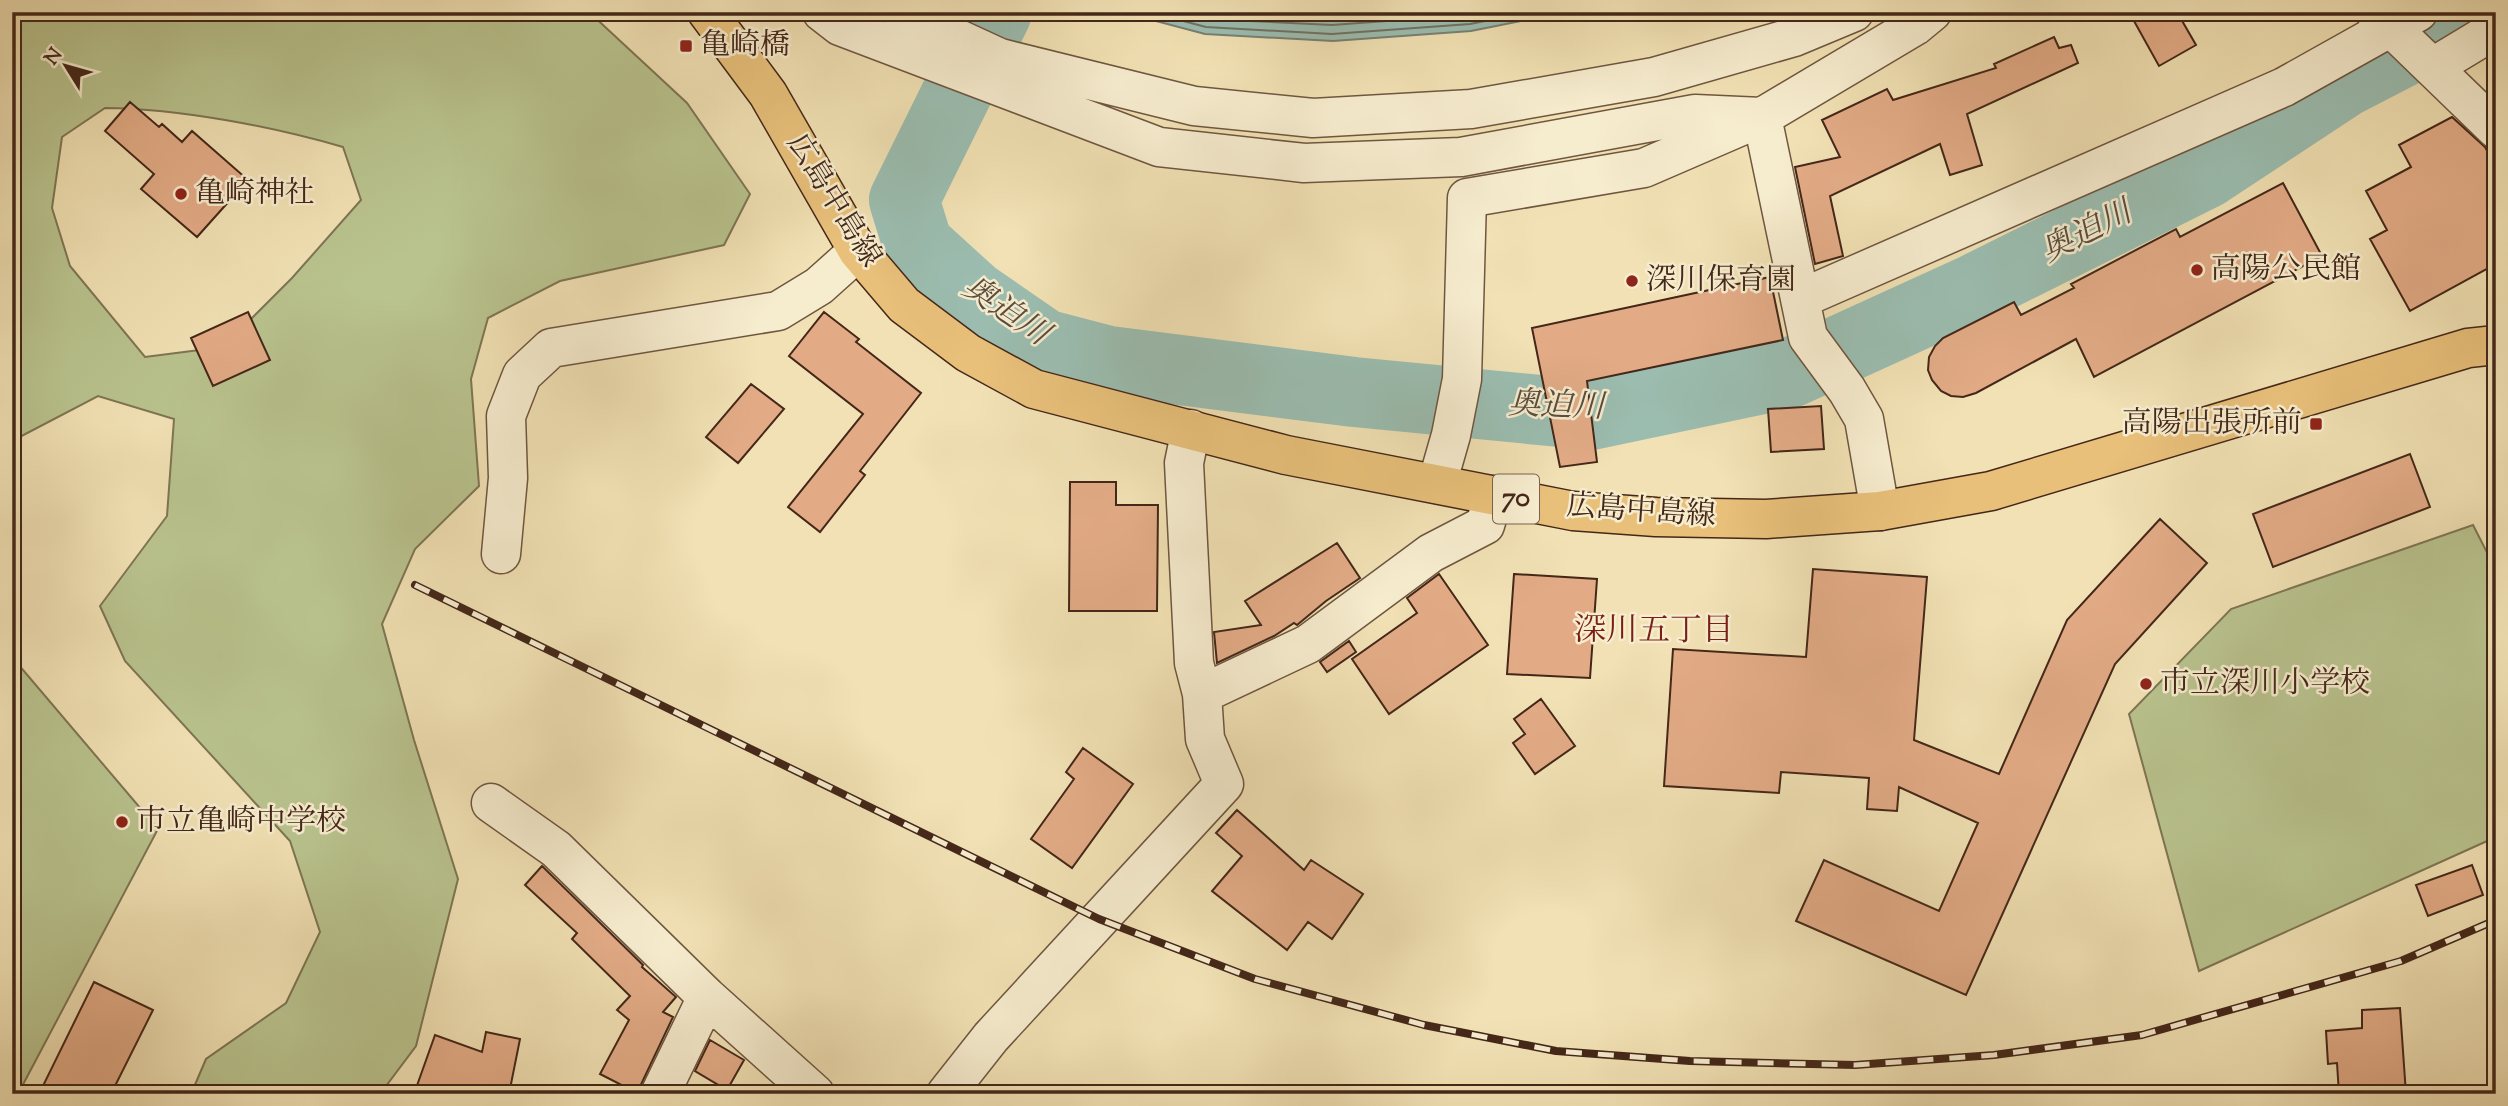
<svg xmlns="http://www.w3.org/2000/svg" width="2508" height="1106" font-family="'Sorts Mill Goudy','Noto Serif JP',serif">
	<rect width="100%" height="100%" fill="#f1e1b4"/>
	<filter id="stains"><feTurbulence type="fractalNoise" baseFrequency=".00286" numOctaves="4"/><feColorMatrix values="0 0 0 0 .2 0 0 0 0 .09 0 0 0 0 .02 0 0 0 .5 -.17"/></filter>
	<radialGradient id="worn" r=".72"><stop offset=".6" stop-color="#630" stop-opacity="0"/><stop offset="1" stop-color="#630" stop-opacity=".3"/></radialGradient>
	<path fill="#b9c38e" stroke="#7e7554" stroke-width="2" fill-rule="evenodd" d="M 12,12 L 589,12 L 687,103 L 750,194 L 724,245 L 560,281 L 488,318 L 471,379 L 479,486 L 415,549 L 382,624 L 414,740 L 458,879 L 416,1046 L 380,1094 L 191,1094 L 206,1059 L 286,1003 L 320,932 L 290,841 L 125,661 L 100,606 L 167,516 L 174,419 L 98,396 L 12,441 ZM 105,108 C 181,109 270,126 343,147 L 361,200 L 292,278 L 223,347 L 145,357 L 70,266 L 52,208 L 62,137 Z
		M 2473,525 L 2496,570 L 2496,837 L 2199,971 L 2129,714 L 2231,609 Z
		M 12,657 L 158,829 L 18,1094 L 12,1094 Z"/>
	<path fill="#9bbdb0" stroke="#788174" stroke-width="2" d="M 1122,12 L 1566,12 L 1471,31 L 1333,41 L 1205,34 Z"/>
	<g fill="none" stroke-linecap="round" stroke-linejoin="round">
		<path stroke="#707264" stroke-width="2" d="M 1149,12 L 1206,27 L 1332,34 L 1470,24 L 1530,12
			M 1183,12 L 1207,19 L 1332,25 L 1469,15 L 1485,12
			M 1286,12 L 1332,15 L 1367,12"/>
		<path stroke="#9bbdb0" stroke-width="70" d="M 997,12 L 904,200 L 918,245 L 973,295 L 1044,344 L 1109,361 L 1354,392 L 1591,415 L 1790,373 L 1974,289 L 2205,174 L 2343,83 L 2480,12"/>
	</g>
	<path fill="#e2ab86" stroke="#442719" stroke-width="2" d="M 2129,12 L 2177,12 L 2196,45 L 2159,66 Z
		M 2054,37 L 2059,48 L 2071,45 L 2078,63 L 1967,114 L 1982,165 L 1950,175 L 1940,144 L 1830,196 L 1843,256 L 1815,264 L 1795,167 L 1840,157 L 1822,120 L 1887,89 L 1893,100 L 1996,68 L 1994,64 Z
		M 130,102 L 159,127 L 162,124 L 182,142 L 192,131 L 248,180 L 197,237 L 141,189 L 154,174 L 105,131 Z
		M 2452,117 L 2485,147 L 2496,167 L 2496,264 L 2410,311 L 2370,239 L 2387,230 L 2366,191 L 2411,167 L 2399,145 Z
		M 2283,183 L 2322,256 L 2094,377 L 2076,339 L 1976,393 L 1963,397 L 1951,396 L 1941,391 L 1932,380 L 1928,370 L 1929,357 L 1935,346 L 1943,338 L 2014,302 L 2021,315 L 2074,288 L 2071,284 L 2176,229 L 2180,237 Z
		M 1770,277 L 1783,340 L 1587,381 L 1597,462 L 1560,467 L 1532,328 Z
		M 248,312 L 270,360 L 213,386 L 191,338 Z
		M 824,312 L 859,339 L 856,342 L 921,393 L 860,471 L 865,475 L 820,532 L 788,507 L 863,414 L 789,356 Z
		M 751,384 L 784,409 L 738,463 L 706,437 Z
		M 1821,406 L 1824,449 L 1771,452 L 1768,409 Z
		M 2410,454 L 2430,507 L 2273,567 L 2253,514 Z
		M 1070,482 L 1116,482 L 1116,505 L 1158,505 L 1157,611 L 1069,611 Z
		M 2160,519 L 2207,563 L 2115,664 L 1966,995 L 1796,921 L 1824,860 L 1939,911 L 1978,823 L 1899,787 L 1897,811 L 1867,809 L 1869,778 L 1781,772 L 1779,793 L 1664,786 L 1673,649 L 1806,657 L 1813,569 L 1927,577 L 1914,740 L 1999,774 L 2067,620 Z
		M 1337,543 L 1360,578 L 1326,601 L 1297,625 L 1294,623 L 1274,636 L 1217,663 L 1214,632 L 1261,625 L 1245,601 Z
		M 1439,574 L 1488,645 L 1389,714 L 1352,659 L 1417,613 L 1407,598 Z
		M 1514,574 L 1597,579 L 1590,678 L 1507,674 Z
		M 1349,641 L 1356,652 L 1327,672 L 1320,662 Z
		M 1541,699 L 1575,746 L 1535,774 L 1513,743 L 1525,734 L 1514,719 Z
		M 1083,748 L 1133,784 L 1072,868 L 1031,839 L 1074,779 L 1066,772 Z
		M 1237,810 L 1304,870 L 1311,860 L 1363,894 L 1332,939 L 1308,922 L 1287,950 L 1212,891 L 1242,856 L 1216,833 Z
		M 2472,865 L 2483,895 L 2428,916 L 2416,885 Z
		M 542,866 L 643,965 L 642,967 L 676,997 L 663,1012 L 673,1017 L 637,1093 L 600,1074 L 629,1020 L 617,1010 L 630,996 L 572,939 L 577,933 L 525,885 Z
		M 94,982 L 153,1010 L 111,1094 L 39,1094 Z
		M 2400,1008 L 2406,1094 L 2339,1094 L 2337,1063 L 2328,1064 L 2326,1031 L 2362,1028 L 2362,1010 Z
		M 486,1032 L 520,1039 L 509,1094 L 414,1094 L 435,1035 L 482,1052 Z
		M 710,1040 L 744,1060 L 727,1090 L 695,1071 Z"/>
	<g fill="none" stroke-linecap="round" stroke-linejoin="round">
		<g stroke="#6f5640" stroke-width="41">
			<path id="minor" d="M 822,12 L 840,26 L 1159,147 L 1304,163 L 1461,157 L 1695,114 L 1762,117 L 1808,337 L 1847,390 L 1864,419 L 1880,511
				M 900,12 L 1000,58 L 1194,106 L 1313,118 L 1471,109 L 1654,77 L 1794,37 L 1854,12
				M 2375,12 L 2496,129
				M 2433,67 L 2496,29
				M 1800,299 L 2284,87 L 2418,12
				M 1437,484 L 1451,435 L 1462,379 L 1467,198 L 1644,168 L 1762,117 L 1915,26 L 1932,12
				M 501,554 L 508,478 L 506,416 L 522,375 L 551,348 L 778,311 L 819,286 L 858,251
				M 1202,694 L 1308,644 L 1431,553 L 1485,525 L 1494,495
				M 491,803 L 556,849 L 707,997 L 815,1094
				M 660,1094 L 707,997
				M 946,1094 L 991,1037 L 1224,784 L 1205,739 L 1202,694 L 1194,663 L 1184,463 L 1191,429"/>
		</g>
		<g stroke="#442719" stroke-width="41">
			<path id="major" d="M 707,12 L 768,94 L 858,251 L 904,305 L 968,353 L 1034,389 L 1286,455 L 1573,511 L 1656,517 L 1766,519 L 1880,511 L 1991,491 L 2468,348 L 2496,345"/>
		</g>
		<use href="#minor" stroke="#f6ecce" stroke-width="38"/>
		<use href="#major" stroke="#e8c07a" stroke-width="38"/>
		<g stroke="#442719" stroke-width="8">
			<path id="rail" d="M 415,585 L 1099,919 L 1255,979 L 1424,1025 L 1556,1051 L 1690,1061 L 1855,1065 L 1994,1055 L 2142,1035 L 2401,961 L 2496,920"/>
		</g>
		<use href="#rail" stroke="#f6ecce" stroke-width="5" stroke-dasharray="16" stroke-linecap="butt"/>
	</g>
	<g fill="#8f2418" stroke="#f6ecce" stroke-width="2.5">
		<rect x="679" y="39" width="14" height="14" rx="3.5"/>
		<circle cx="181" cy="194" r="7"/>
		<circle cx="2197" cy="270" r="7"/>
		<circle cx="1632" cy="281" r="7"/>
		<rect x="2309" y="417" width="14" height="14" rx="3.5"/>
		<circle cx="2146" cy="684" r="7"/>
		<circle cx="122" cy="822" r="7"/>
	</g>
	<g text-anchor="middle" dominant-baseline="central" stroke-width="5" stroke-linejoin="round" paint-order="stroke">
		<rect fill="#f6ecce" stroke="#79624f" stroke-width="2" x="1493" y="474.5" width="46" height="49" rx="5"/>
		<g font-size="28" font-weight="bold" fill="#442719">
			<text x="1516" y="499">70</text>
		</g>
		<g font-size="30" fill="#442719" stroke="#f6ecce" text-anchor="start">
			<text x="700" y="46">亀崎橋</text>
			<text x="195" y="194">亀崎神社</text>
			<text x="2211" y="270">高陽公民館</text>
			<text x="1646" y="281">深川保育園</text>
			<text x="2302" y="424" text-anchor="end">高陽出張所前</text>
			<text x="2160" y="684">市立深川小学校</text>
			<text x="136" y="822">市立亀崎中学校</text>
		</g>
		<g font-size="30" fill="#442719" stroke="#f6ecce">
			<text transform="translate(833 201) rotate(58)">広島中島線</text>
			<text transform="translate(1641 512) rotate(4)">広島中島線</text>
		</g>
		<g font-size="32" font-style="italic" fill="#5a4c3f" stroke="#f6ecce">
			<text transform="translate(2087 233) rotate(-27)">奥迫川</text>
			<text transform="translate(1005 312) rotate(34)">奥迫川</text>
			<text transform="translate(1556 407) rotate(2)">奥迫川</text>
		</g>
		<g font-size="32" fill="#7a1f14" stroke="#f6ecce">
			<text x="1654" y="632">深川五丁目</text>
		</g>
	</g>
	<rect width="2508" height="1106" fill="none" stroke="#f1e1b4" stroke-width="42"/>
	<rect x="14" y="14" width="2480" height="1078" fill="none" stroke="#442719" stroke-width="3.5"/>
	<rect x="21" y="21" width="2466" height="1064" fill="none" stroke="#442719" stroke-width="2"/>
	<g transform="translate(66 66) rotate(307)" stroke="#f6ecce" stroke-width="5" paint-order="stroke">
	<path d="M0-5L12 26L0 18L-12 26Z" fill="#442719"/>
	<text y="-10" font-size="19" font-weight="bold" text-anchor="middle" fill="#442719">N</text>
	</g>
	<rect width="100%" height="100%" filter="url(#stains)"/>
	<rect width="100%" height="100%" fill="url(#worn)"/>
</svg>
